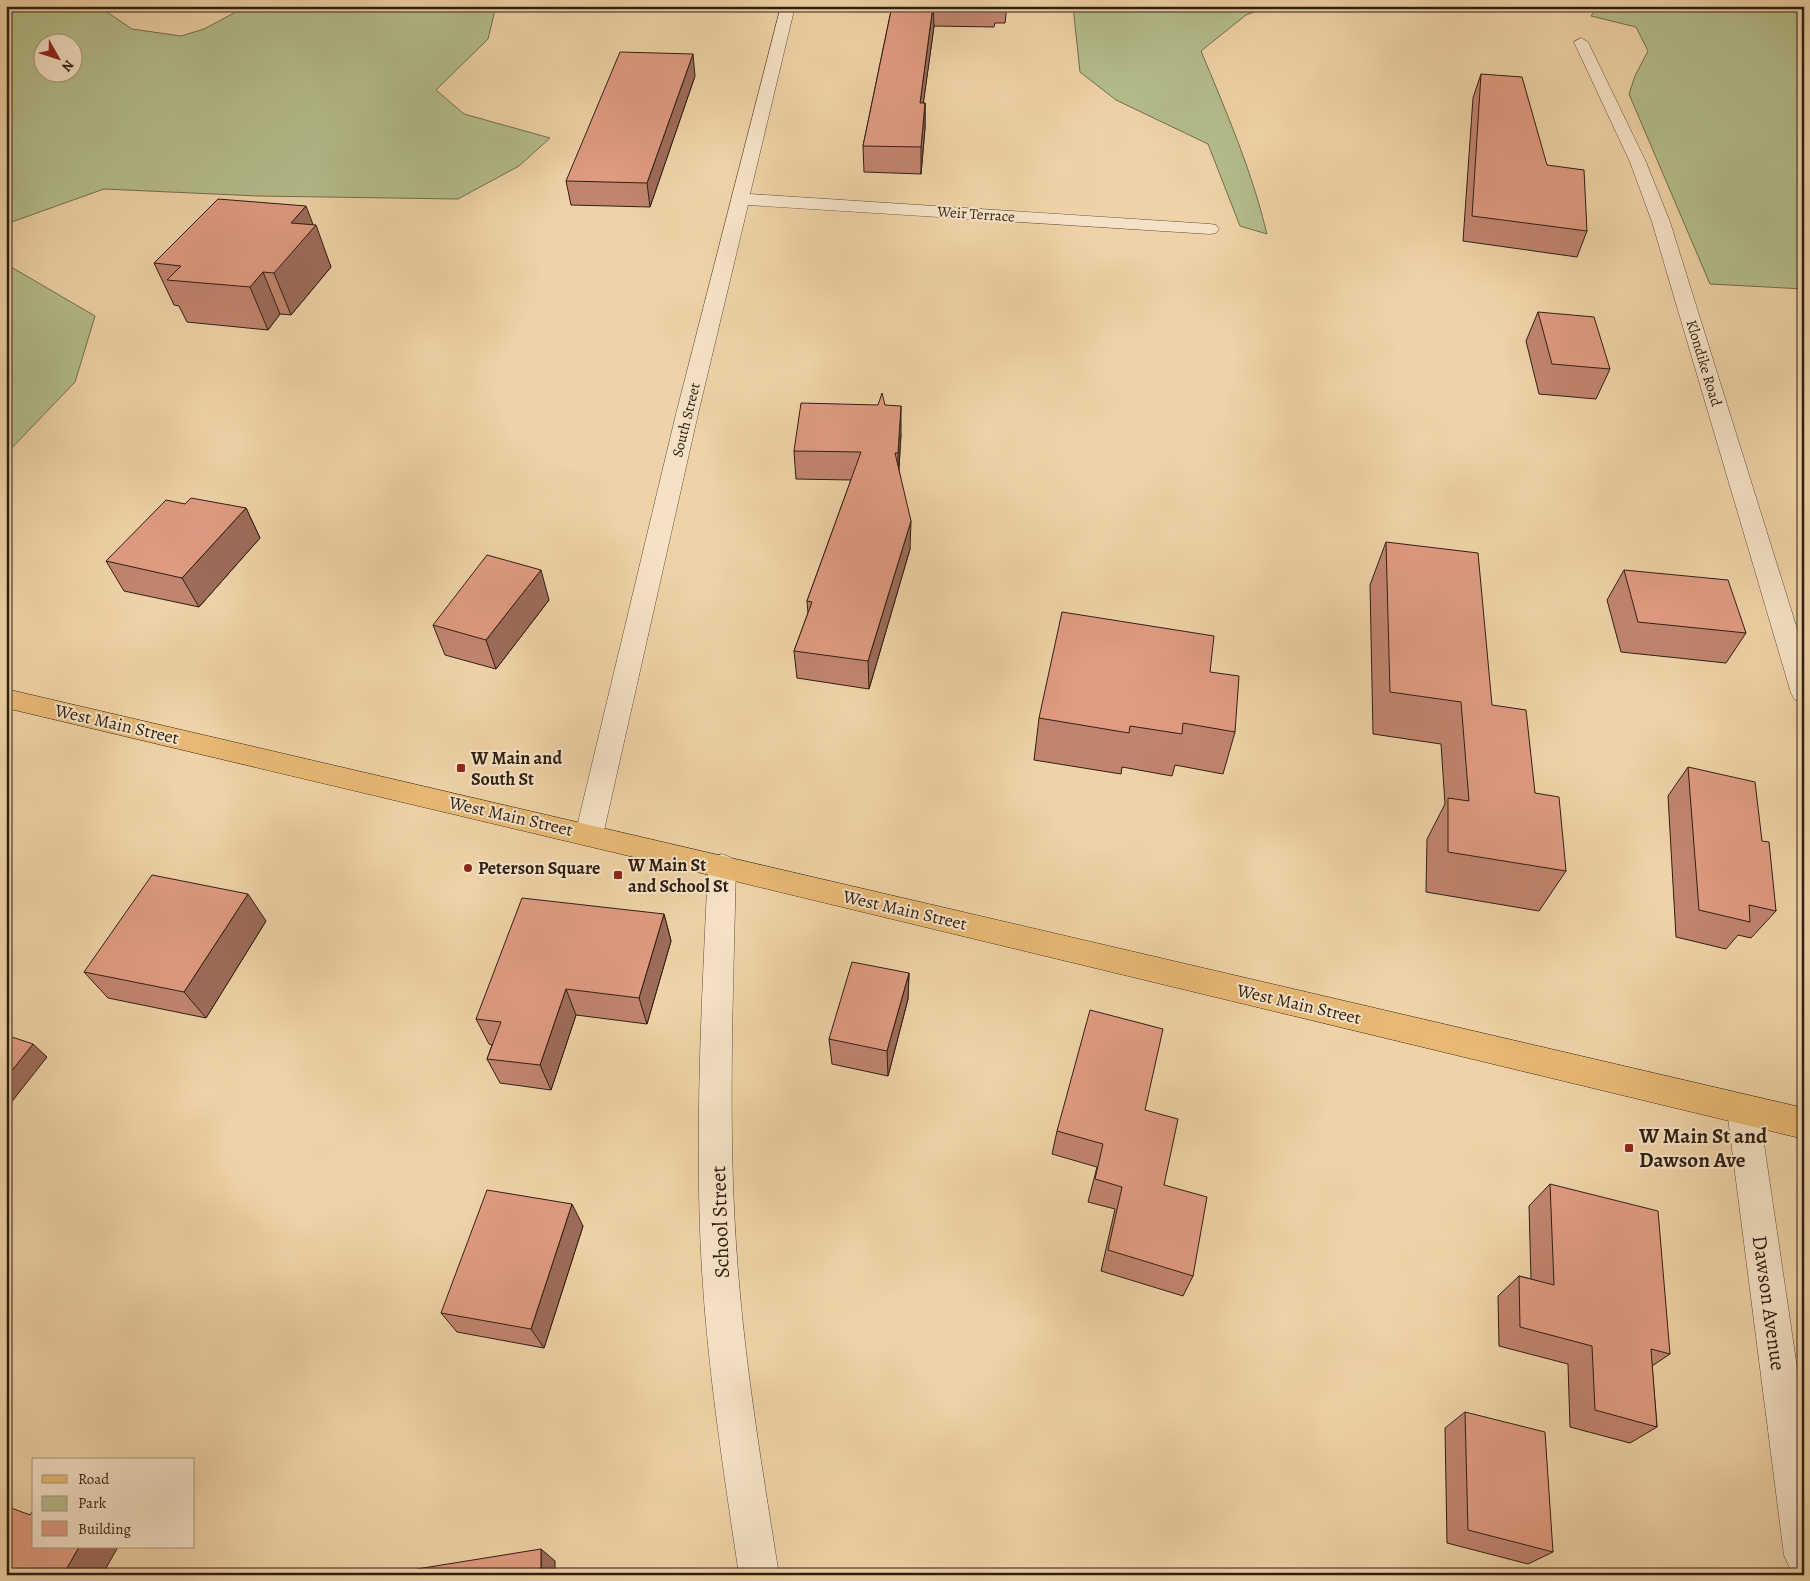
<svg xmlns="http://www.w3.org/2000/svg" width="1810" height="1581" font-family="Alegreya,serif">
	<rect width="100%" height="100%" fill="#efd2a7"/>
	<filter id="stains"><feTurbulence type="fractalNoise" baseFrequency=".004" numOctaves="4"/><feColorMatrix values="0 0 0 0 .2 0 0 0 0 .09 0 0 0 0 .02 0 0 0 .5 -.17"/></filter>
	<radialGradient id="worn" r=".72"><stop offset=".6" stop-color="#630" stop-opacity="0"/><stop offset="1" stop-color="#630" stop-opacity=".3"/></radialGradient>
	<path fill="#b4bd8b" stroke="#716e4e" fill-rule="evenodd" d="M 6,6 L 98,6 L 132,29 L 181,36 L 204,29 L 247,6 L 496,6 L 488,39 L 436,90 L 464,114 L 550,138 L 519,166 L 458,199 L 258,196 L 104,189 L 6,224 ZM 42,42 L 72,42 L 72,72 L 42,72 Z
		M 1073,6 L 1271,6 L 1246,15 L 1201,51 C 1226,111 1252,171 1267,234 L 1240,226 L 1208,144 L 1116,100 L 1080,72 Z
		M 1598,6 L 1804,6 L 1804,289 L 1710,284 L 1629,94 L 1635,76 L 1648,51 L 1636,27 L 1591,16 Z
		M 6,264 L 95,316 L 75,382 L 6,454 Z"/>
	<g fill="none" stroke-linecap="round" stroke-linejoin="round">
		<g stroke="#5e4c36" stroke-width="1">
			<path id="minor" d="M 781,6 L 795,6 L 750,194 L 1210,224 L 1216,225 L 1219,229 L 1216,233 L 1210,234 L 748,205 L 698,414 L 603,835 L 599,843 L 589,846 L 579,843 L 575,835 L 676,414 Z
				M 1581,38 L 1588,42 L 1646,162 L 1670,222 L 1804,651 L 1804,702 L 1795,700 L 1791,693 L 1652,222 L 1630,162 L 1574,42 Z
				M 722,854 L 732,858 L 736,866 C 733,1001 727,1136 738,1271 C 746,1373 763,1474 779,1575 L 739,1575 C 724,1474 708,1372 702,1271 C 694,1136 702,1001 708,866 L 712,858 Z
				M 1743,1095 L 1755,1099 L 1759,1110 L 1804,1415 L 1804,1575 L 1790,1569 L 1784,1555 L 1727,1110 L 1731,1099 Z"/>
		</g>
		<g stroke="#2e1f11" stroke-width="1">
			<path id="major" d="M 6,689 L 1804,1108 L 1804,1139 L 722,878 L 6,708 Z"/>
		</g>
		<use href="#minor" fill="#f5e2c6" fill-rule="evenodd"/>
		<use href="#major" fill="#e8b974" fill-rule="evenodd"/>
	</g>
	<path fill="#c1856f" stroke="#2e1f11" d="M 892,6 L 1007,6 L 1005,23 L 995,23 L 994,27 L 934,26 L 923,103 L 925,103 L 925,128 L 921,174 L 864,172 L 863,146 Z
		M 1481,74 L 1547,165 L 1587,231 L 1577,257 L 1463,241 L 1473,98 Z
		M 695,76 L 650,207 L 571,205 L 566,181 Z
		M 313,225 L 331,267 L 291,315 L 280,314 L 268,330 L 187,322 L 179,306 L 174,305 L 154,263 Z
		M 1538,312 L 1610,369 L 1596,399 L 1539,394 L 1526,341 Z
		M 878,405 L 885,405 L 901,434 L 899,469 L 910,549 L 869,689 L 797,678 L 794,651 L 808,613 L 807,601 L 851,480 L 796,479 L 794,451 Z
		M 185,504 L 246,508 L 260,538 L 199,607 L 124,591 L 106,561 Z
		M 1386,542 L 1492,705 L 1535,793 L 1566,871 L 1539,911 L 1426,892 L 1427,839 L 1445,804 L 1441,744 L 1373,734 L 1370,585 Z
		M 1624,570 L 1746,633 L 1726,663 L 1621,652 L 1607,600 Z
		M 549,600 L 496,669 L 445,655 L 433,625 Z
		M 1210,672 L 1235,732 L 1223,774 L 1175,765 L 1172,776 L 1122,767 L 1121,774 L 1034,760 L 1039,718 Z
		M 1688,767 L 1762,841 L 1776,911 L 1751,938 L 1738,935 L 1726,949 L 1676,937 L 1668,796 Z
		M 664,914 L 671,941 L 647,1024 L 576,1015 L 551,1090 L 500,1083 L 487,1059 L 492,1045 L 489,1044 L 476,1019 Z
		M 266,921 L 206,1018 L 108,998 L 84,972 Z
		M 909,973 L 908,999 L 888,1076 L 832,1064 L 829,1039 Z
		M 1145,1110 L 1164,1185 L 1193,1276 L 1183,1296 L 1101,1271 L 1115,1209 L 1088,1202 L 1097,1167 L 1052,1154 L 1057,1131 Z
		M 1550,1184 L 1670,1354 L 1652,1366 L 1657,1427 L 1630,1443 L 1570,1427 L 1568,1364 L 1499,1346 L 1498,1296 L 1519,1276 L 1531,1279 L 1529,1206 Z
		M 583,1226 L 544,1348 L 457,1332 L 441,1313 Z
		M 1465,1412 L 1553,1552 L 1528,1564 L 1447,1543 L 1445,1428 Z"/>
	<path fill="#9d6c5a" stroke="#2e1f11" d="M 933,6 L 934,26 L 920,128 L 920,103 Z
		M 693,54 L 695,76 L 650,207 L 647,183 Z
		M 925,103 L 925,128 L 921,174 L 921,147 Z
		M 306,206 L 314,227 L 316,225 L 331,267 L 291,315 L 274,273 L 291,223 Z
		M 263,272 L 280,314 L 268,330 L 250,287 Z
		M 901,406 L 901,434 L 898,481 L 898,453 Z
		M 246,508 L 260,538 L 199,607 L 182,578 Z
		M 911,521 L 910,549 L 869,689 L 868,661 Z
		M 541,570 L 549,600 L 496,669 L 486,640 Z
		M 248,894 L 266,921 L 206,1018 L 184,992 Z
		M 664,914 L 671,941 L 647,1024 L 639,998 Z
		M 909,973 L 908,999 L 888,1076 L 887,1051 Z
		M 566,989 L 576,1015 L 551,1090 L 540,1065 Z
		M 33,1044 L 47,1057 L 6,1109 L 6,1078 Z
		M 572,1204 L 583,1226 L 544,1348 L 531,1329 Z
		M 79,1547 L 118,1547 L 102,1575 L 63,1575 Z
		M 541,1549 L 555,1561 L 555,1575 L 541,1575 Z"/>
	<path fill="#e09b81" stroke="#2e1f11" d="M 892,6 L 933,6 L 920,103 L 925,103 L 921,147 L 863,146 Z
		M 620,52 L 693,54 L 647,183 L 566,181 Z
		M 1481,74 L 1522,77 L 1547,165 L 1584,170 L 1587,231 L 1472,216 Z
		M 218,199 L 306,206 L 291,223 L 316,225 L 274,273 L 263,272 L 250,287 L 167,280 L 181,266 L 154,263 Z
		M 1538,312 L 1594,317 L 1610,369 L 1552,364 Z
		M 882,393 L 885,405 L 901,406 L 898,453 L 895,453 L 911,521 L 868,661 L 794,651 L 812,602 L 807,601 L 861,452 L 794,451 L 801,403 L 878,405 Z
		M 191,498 L 246,508 L 182,578 L 106,561 L 166,500 L 185,504 Z
		M 1386,542 L 1478,553 L 1492,705 L 1526,710 L 1535,793 L 1559,797 L 1566,871 L 1448,852 L 1448,798 L 1469,801 L 1461,702 L 1390,692 Z
		M 487,555 L 541,570 L 486,640 L 433,625 Z
		M 1624,570 L 1728,580 L 1746,633 L 1638,622 Z
		M 1062,612 L 1214,636 L 1210,672 L 1239,676 L 1235,732 L 1183,723 L 1182,734 L 1130,726 L 1129,733 L 1039,718 Z
		M 1688,767 L 1755,782 L 1762,841 L 1769,842 L 1776,911 L 1749,905 L 1750,922 L 1699,910 Z
		M 152,875 L 248,894 L 184,992 L 84,972 Z
		M 522,898 L 664,914 L 639,998 L 566,989 L 540,1065 L 487,1059 L 501,1022 L 476,1019 Z
		M 852,962 L 909,973 L 887,1051 L 829,1039 Z
		M 1090,1010 L 1163,1029 L 1145,1110 L 1178,1119 L 1164,1185 L 1207,1197 L 1193,1276 L 1108,1250 L 1122,1187 L 1095,1179 L 1103,1144 L 1057,1131 Z
		M 6,1035 L 33,1044 L 6,1078 Z
		M 1550,1184 L 1658,1211 L 1670,1354 L 1651,1349 L 1657,1427 L 1595,1410 L 1592,1346 L 1520,1327 L 1519,1276 L 1554,1285 Z
		M 487,1190 L 572,1204 L 531,1329 L 441,1313 Z
		M 1465,1412 L 1545,1432 L 1553,1552 L 1468,1530 Z
		M 6,1506 L 30,1515 L 34,1509 L 34,1547 L 79,1547 L 63,1575 L 6,1575 Z
		M 541,1549 L 541,1575 L 417,1575 L 417,1569 Z"/>
	<g fill="#8f2418" stroke="#f5e2c6" stroke-width="2">
		<rect x="456" y="763" width="10" height="10" rx="2.5"/>
		<circle cx="468" cy="868" r="5"/>
		<rect x="613" y="870" width="10" height="10" rx="2.5"/>
		<rect x="1624" y="1143" width="10" height="10" rx="2.5"/>
	</g>
	<g text-anchor="middle" dominant-baseline="central" stroke-width="4" stroke-linejoin="round" paint-order="stroke">
		<g font-size="15" fill="#2e1f11" stroke="#f5e2c6">
			<text transform="translate(976 214) rotate(4)">Weir Terrace</text>
			<text transform="translate(1704 363) rotate(73)">Klondike Road</text>
			<text transform="translate(686 420) rotate(-76)">South Street</text>
		</g>
		<g font-size="18" fill="#2e1f11" stroke="#f5e2c6">
			<text transform="translate(117 724) rotate(13)">West Main Street</text>
			<text transform="translate(511 816) rotate(13)">West Main Street</text>
			<text transform="translate(905 910) rotate(13)">West Main Street</text>
			<text transform="translate(1299 1004) rotate(13)">West Main Street</text>
		</g>
		<g font-size="18" font-weight="bold" fill="#2e1f11" stroke="#f5e2c6" text-anchor="start">
			<text x="471" y="758">W Main and<tspan x="471" dy="21">South St</tspan></text>
			<text x="628" y="865">W Main St<tspan x="628" dy="21">and School St</tspan></text>
			<text x="478" y="868">Peterson Square</text>
		</g>
		<g font-size="21" font-weight="bold" fill="#2e1f11" stroke="#f5e2c6" text-anchor="start">
			<text x="1639" y="1136">W Main St and<tspan x="1639" dy="24">Dawson Ave</tspan></text>
		</g>
		<g font-size="21" fill="#2e1f11" stroke="#f5e2c6">
			<text transform="translate(720 1222) rotate(-92)">School Street</text>
			<text transform="translate(1769 1303) rotate(82)">Dawson Avenue</text>
		</g>
	</g>
	<rect width="1810" height="1581" fill="none" stroke="#efd2a7" stroke-width="25"/>
	<rect x="8" y="8" width="1795" height="1566" fill="none" stroke="#2e1f11" stroke-width="2.5"/>
	<rect x="12" y="12" width="1785" height="1556" fill="none" stroke="#2e1f11"/>
	<rect x="32" y="1458" width="162" height="90" fill="#f5e2c6" stroke="#a5947e"/>
	<rect x="42" y="1475" width="25" height="8" fill="#e8b974" stroke="#a5947e"/>
	<text x="78" y="1484" font-size="15" fill="#2e1f11">Road</text>
	<rect x="42" y="1496" width="25" height="15" fill="#b4bd8b" stroke="#a5947e"/>
	<text x="78" y="1508" font-size="15" fill="#2e1f11">Park</text>
	<rect x="42" y="1521" width="25" height="15" fill="#e09b81" stroke="#a5947e"/>
	<text x="78" y="1534" font-size="15" fill="#2e1f11">Building</text>
	<g transform="translate(58 58) rotate(129)"><circle r="24" fill="#f5e2c6" stroke="#a5947e"/>
	<path d="M0-4L9 19L0 12L-9 19Z" fill="#8f2418"/>
	<text y="-8" font-size="14" font-weight="bold" text-anchor="middle" fill="#2e1f11">N</text>
	</g>
	<rect width="100%" height="100%" filter="url(#stains)"/>
	<rect width="100%" height="100%" fill="url(#worn)"/>
</svg>
